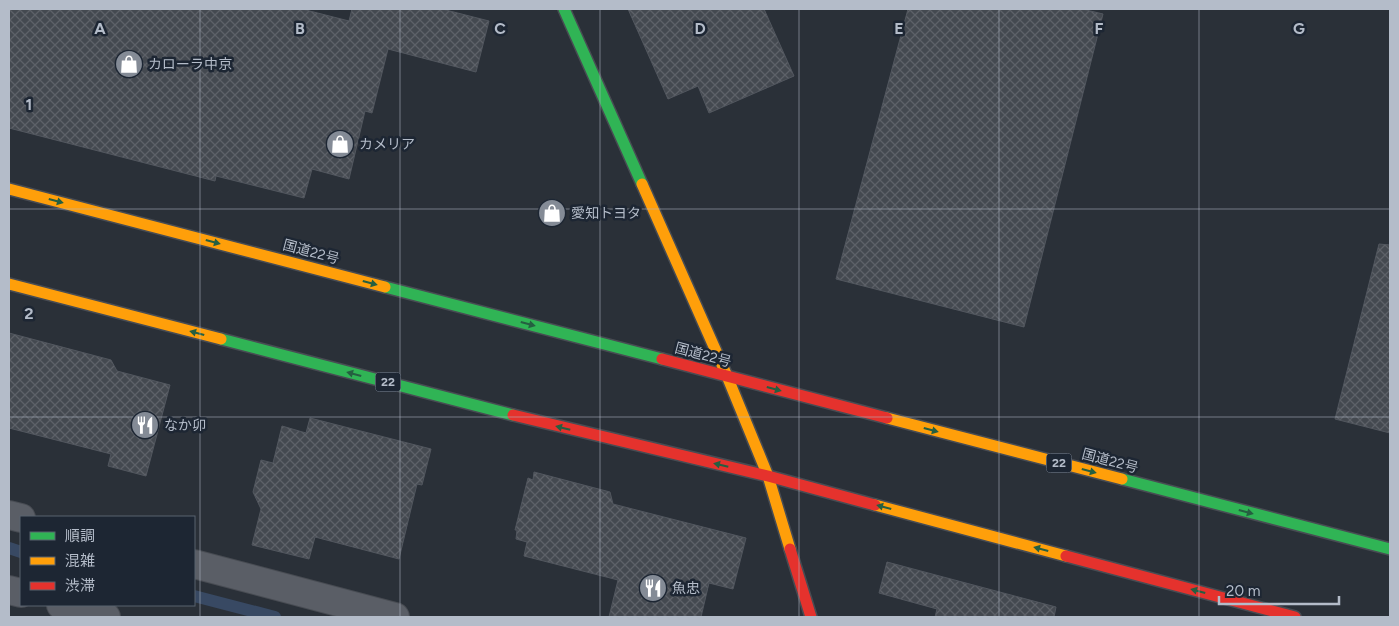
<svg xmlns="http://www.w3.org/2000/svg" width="1399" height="626" font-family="Figtree,'Noto Sans JP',sans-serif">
	<defs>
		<pattern id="building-cross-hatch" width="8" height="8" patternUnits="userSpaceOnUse" patternTransform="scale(1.25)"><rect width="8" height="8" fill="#444950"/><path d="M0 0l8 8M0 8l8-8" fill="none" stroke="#5d6168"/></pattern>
	</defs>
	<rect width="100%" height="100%" fill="#2a3038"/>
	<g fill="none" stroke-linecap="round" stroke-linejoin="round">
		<path stroke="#384963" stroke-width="12" d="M 9,548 L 21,552
			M 194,596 L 275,617"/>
	</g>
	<path fill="url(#building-cross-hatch)" stroke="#52575f" d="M 9,9 L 302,9 L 349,21 L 352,9 L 442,9 L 489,21 L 476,72 L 388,49 L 372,113 L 365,111 L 349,179 L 312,169 L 304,198 L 216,176 L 215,181 L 9,128 Z
		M 628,9 L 764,9 L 794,76 L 709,113 L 698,86 L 668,99 Z
		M 908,9 L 1082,9 L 1103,14 L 1024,327 L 836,279 Z
		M 1379,244 L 1390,245 L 1390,433 L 1335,419 Z
		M 9,333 L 111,360 L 117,371 L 170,385 L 146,476 L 108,466 L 111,454 L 9,428 Z
		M 310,418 L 431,449 L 422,485 L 417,484 L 399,559 L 315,537 L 309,559 L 252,545 L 261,509 L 253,492 L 261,460 L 273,463 L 282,426 L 306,433 Z
		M 534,472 L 610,492 L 613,504 L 746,538 L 733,589 L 709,583 L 701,617 L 609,617 L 618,580 L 524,556 L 527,542 L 516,539 L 517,530 L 515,530 L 528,478 L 533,480 Z
		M 887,562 L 1056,607 L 1054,617 L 935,617 L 937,609 L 879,593 Z"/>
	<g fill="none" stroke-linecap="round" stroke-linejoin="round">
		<g stroke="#484c53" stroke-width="30">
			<path id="street" d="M 9,515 L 21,518
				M 194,564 L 395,617
				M 9,590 L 21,593
				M 61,605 L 106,617"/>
		</g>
		<g stroke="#484c53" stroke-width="14">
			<path id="fast" d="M 564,9 L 642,184
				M 385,287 L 662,359
				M 221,339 L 513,415
				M 1122,479 L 1390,549"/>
		</g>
		<g stroke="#484c53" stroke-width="14">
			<path id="slow" d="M 642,184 L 727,376 L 768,476 L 790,549
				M 9,189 L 385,287
				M 9,284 L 221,339
				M 887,418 L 1122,479
				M 875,505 L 1066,556"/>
		</g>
		<g stroke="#484c53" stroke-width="14">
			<path id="jam" d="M 662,359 L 887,418
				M 513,415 L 768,476 L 875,505
				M 790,549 L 811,617
				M 1066,556 L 1295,617"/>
		</g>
		<use href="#street" stroke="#5a5e66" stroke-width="28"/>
		<use href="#fast" stroke="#30b455" stroke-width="11"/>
		<use href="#slow" stroke="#ff9f0a" stroke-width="11"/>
		<use href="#jam" stroke="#e5322d" stroke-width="11"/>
	</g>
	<defs><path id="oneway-solid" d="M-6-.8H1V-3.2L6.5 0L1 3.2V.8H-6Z" transform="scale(1.25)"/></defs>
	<g fill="#255f41">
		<use href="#oneway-solid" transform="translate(56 201) rotate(15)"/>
		<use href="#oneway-solid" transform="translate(213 242) rotate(15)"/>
		<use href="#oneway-solid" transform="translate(370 283) rotate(15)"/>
		<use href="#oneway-solid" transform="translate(528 324) rotate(15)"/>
		<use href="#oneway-solid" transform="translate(197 333) rotate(-165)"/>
		<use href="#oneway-solid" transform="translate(354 374) rotate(-165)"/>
		<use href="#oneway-solid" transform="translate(774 389) rotate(15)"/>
		<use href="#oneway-solid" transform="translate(563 428) rotate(-166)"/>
		<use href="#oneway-solid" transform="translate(931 430) rotate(15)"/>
		<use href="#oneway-solid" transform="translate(721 465) rotate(-167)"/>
		<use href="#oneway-solid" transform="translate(1089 471) rotate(15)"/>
		<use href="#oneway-solid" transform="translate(884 507) rotate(-165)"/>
		<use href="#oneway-solid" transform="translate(1246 512) rotate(15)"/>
		<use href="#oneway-solid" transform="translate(1041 549) rotate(-165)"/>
		<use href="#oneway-solid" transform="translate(1198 591) rotate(-165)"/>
	</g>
	<path fill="none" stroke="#b4bcc9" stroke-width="1" stroke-opacity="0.55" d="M 200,9 L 200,617M 400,9 L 400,617M 600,9 L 600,617M 799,9 L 799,617M 999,9 L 999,617M 1199,9 L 1199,617M 9,209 L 1390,209M 9,417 L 1390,417"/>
	<defs>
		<g id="shop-disc" transform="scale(1.4375)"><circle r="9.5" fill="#848b96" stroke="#1d2633"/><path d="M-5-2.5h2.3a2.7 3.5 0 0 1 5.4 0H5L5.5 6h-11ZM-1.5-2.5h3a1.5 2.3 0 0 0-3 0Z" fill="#fff"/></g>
		<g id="restaurant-disc" transform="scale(1.4375)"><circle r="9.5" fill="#848b96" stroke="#1d2633"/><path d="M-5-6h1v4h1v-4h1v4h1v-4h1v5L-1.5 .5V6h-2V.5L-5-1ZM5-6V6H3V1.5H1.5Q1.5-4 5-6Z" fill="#fff"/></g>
	</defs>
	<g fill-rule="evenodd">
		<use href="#shop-disc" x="129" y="64"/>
		<use href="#shop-disc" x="340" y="144"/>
		<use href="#shop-disc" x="552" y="213"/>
		<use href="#restaurant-disc" x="145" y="425"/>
		<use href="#restaurant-disc" x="653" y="588"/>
	</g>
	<g text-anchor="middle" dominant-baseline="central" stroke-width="5" stroke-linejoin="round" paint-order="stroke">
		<g fill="#1d2633" stroke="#878f9c" stroke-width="1">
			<rect x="375.5" y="372.5" width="25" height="19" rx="4"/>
			<rect x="1046.5" y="453.5" width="25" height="19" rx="4"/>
		</g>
		<g font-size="12" font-weight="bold" fill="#b4bcc9">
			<text x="388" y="382">22</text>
			<text x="1059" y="463">22</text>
		</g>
		<g font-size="14" fill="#b4bcc9" stroke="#1d2633" text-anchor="start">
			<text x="148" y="64">カローラ中京</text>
			<text x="359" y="144">カメリア</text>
			<text x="571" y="213">愛知トヨタ</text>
			<text x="164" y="425">なか卯</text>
			<text x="672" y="588">魚忠</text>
		</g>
		<g font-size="14" fill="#b4bcc9" stroke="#1d2633">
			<text transform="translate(311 252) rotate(15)">国道22号</text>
			<text transform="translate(703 355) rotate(15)">国道22号</text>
			<text transform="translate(1110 461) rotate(15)">国道22号</text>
		</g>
	</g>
	<g font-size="16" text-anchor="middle" font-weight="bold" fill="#b4bcc9" stroke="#1d2633" stroke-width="5" stroke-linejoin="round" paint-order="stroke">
		<text x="100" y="34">A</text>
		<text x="300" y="34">B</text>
		<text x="500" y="34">C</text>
		<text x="700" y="34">D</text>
		<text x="899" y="34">E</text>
		<text x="1099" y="34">F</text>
		<text x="1299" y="34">G</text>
		<text x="29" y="110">1</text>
		<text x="29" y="319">2</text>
	</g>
	<rect width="1399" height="626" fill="none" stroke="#b4bcc9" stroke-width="20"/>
	<rect x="20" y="516" width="175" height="90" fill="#1d2633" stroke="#59626f"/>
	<rect x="30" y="532" width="25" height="8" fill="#30b455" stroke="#59626f"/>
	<text x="65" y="541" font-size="15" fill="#b4bcc9">順調</text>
	<rect x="30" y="557" width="25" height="8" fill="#ff9f0a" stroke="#59626f"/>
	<text x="65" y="566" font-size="15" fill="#b4bcc9">混雑</text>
	<rect x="30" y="582" width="25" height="8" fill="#e5322d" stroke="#59626f"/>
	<text x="65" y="591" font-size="15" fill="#b4bcc9">渋滞</text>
	<path d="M1219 596v8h120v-8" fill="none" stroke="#b4bcc9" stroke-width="2.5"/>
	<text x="1226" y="596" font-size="15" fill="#b4bcc9" stroke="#1d2633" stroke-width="4" paint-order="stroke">20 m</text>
</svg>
